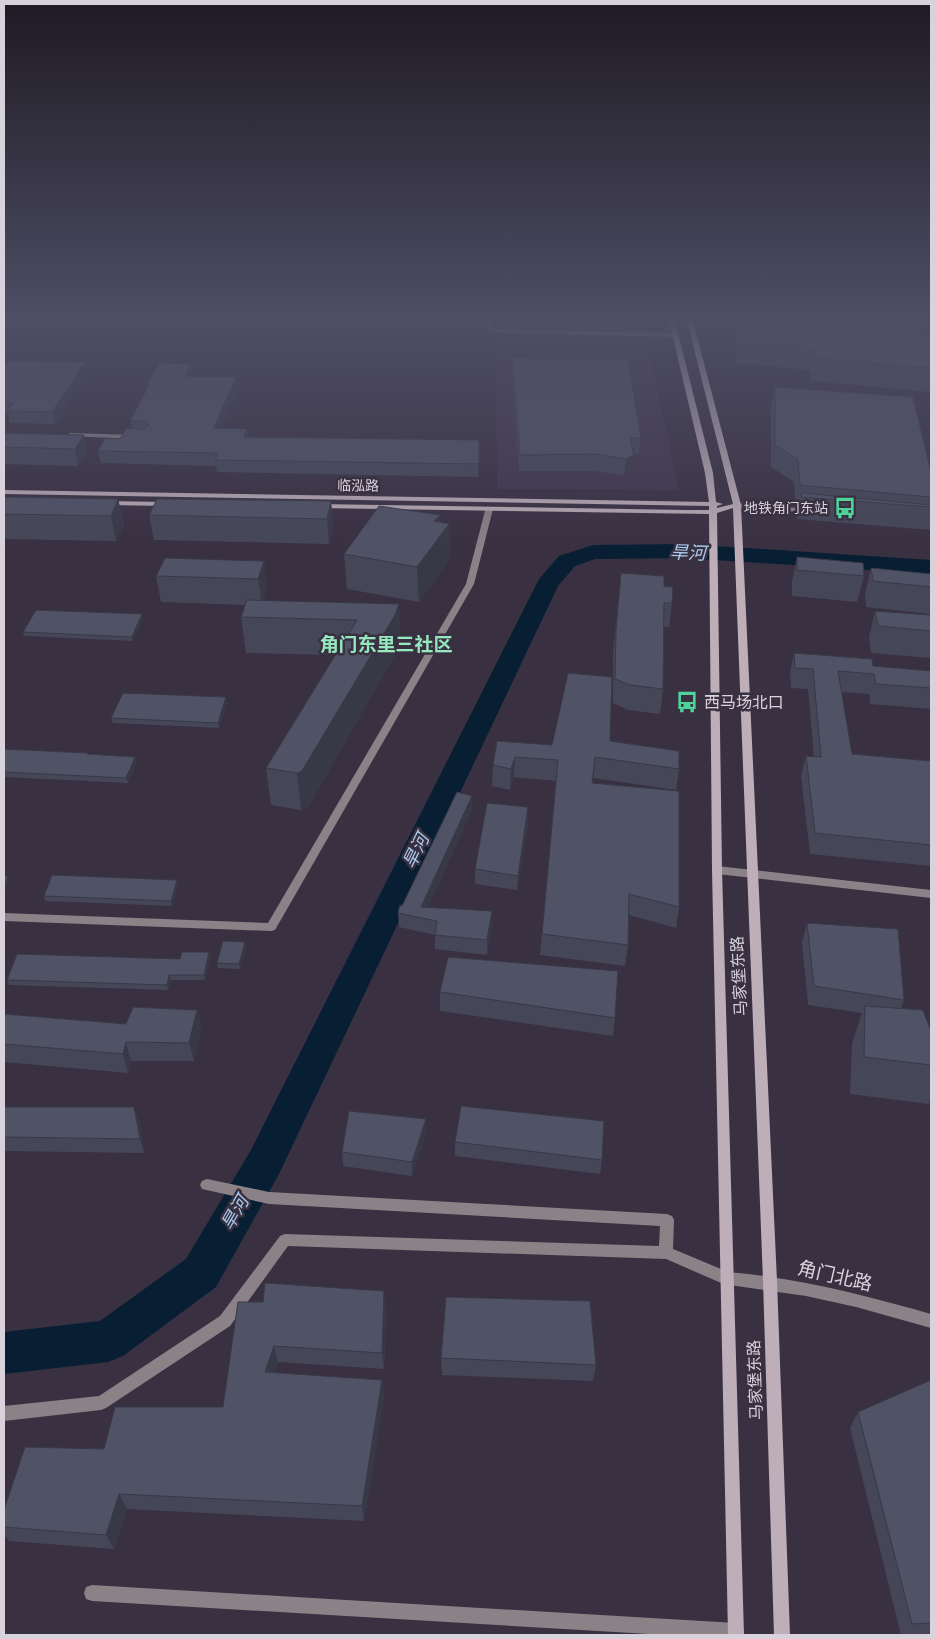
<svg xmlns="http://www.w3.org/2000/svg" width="935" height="1639" font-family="'Zilla Slab','Noto Sans SC',serif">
	<rect width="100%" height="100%" fill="#393041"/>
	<path fill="#42364d" d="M 572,321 L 645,321 L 647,329 L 573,328 Z
		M 496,336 L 646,337 L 679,490 L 497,489 Z"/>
	<path fill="#741b36" d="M 247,321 L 379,321 L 376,329 L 245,325 Z"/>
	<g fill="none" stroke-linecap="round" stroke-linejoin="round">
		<path fill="#071e33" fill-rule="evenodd" d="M 685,544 L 931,560 L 931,574 L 685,558 L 595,559 L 575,566 L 558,586 L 279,1174 L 216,1287 L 123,1356 L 108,1362 L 4,1374 L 4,1332 L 100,1321 L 186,1259 L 251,1150 L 539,579 L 559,556 L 593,545 Z"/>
		<path fill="#8b8288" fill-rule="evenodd" d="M 577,321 L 583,321 L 583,334 L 578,333 Z"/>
		<path fill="#8b8288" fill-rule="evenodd" d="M 487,321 L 493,321 L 493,328 L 500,329 L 675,333 L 678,335 L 675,337 L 500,333 L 488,330 Z
			M 70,433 L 135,435 L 138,437 L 135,439 L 68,436 L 67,435 Z
			M 486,507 L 489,507 L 493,509 L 474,584 L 275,930 L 271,931 L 4,921 L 4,913 L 268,923 L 466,584 Z
			M 717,866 L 931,890 L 931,898 L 717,874 L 713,873 L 712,870 L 713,867 Z
			M 207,1179 L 269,1192 L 667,1214 L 672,1216 L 674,1220 L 673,1249 L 733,1274 L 735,1279 L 733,1284 L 728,1286 L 666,1259 L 288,1246 L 230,1326 L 106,1408 L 101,1410 L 4,1421 L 4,1406 L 99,1396 L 220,1316 L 280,1236 L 285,1234 L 659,1246 L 660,1226 L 269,1204 L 202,1189 L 200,1185 L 202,1181 Z
			M 92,1585 L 736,1623 L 742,1625 L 744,1631 L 743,1635 L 666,1635 L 92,1601 L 86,1599 L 84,1593 L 86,1587 Z"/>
		<path fill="#8b8288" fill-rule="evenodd" d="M 734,503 L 811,509 L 815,511 L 811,513 L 737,507 L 733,505 Z
			M 728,1272 C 798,1278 864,1295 931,1314 L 931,1328 L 856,1307 L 806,1296 L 723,1284 L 721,1279 L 723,1274 Z"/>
		<path fill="#bdaeb8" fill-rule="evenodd" d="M 669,321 L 675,321 L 713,473 L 716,502 L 723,504 L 717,506 L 717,508 L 733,504 L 687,321 L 693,321 L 741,505 L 777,1281 L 790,1635 L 774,1635 L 763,1281 L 733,508 L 717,513 L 722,870 L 744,1635 L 728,1635 L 712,870 L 709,514 L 317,508 L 313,506 L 317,504 L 688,510 L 709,510 L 709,506 L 4,494 L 4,490 L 709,502 L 705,473 Z
			M 104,501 L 168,502 L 172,504 L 168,506 L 107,505 L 104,505 Z"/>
	</g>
	<path fill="#454758" d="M 411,321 L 486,321 L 485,322 L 474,322 L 473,329 L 439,328 L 439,323 Z
		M 494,321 L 550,321 L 550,325 L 495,322 Z
		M 735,321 L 918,321 L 920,333 L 931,334 L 931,392 L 811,381 L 811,370 L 736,363 L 738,347 L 735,346 L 738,328 Z
		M 512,358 L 641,438 L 639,454 L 634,454 L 633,472 L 624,475 L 594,471 L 519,471 L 512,373 Z
		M 85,362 L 87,373 L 55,424 L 10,423 L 8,414 L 4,414 L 4,369 Z
		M 193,376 L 236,377 L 238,389 L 221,429 L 247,429 L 248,438 L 479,440 L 478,477 L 217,472 L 216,466 L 101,463 L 98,451 L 120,439 L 132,428 L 130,421 L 148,388 L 147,383 Z
		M 775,387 L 931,472 L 931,530 L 797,519 L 796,515 L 798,507 L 796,507 L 794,482 L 771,467 L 771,408 Z
		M 4,433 L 84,435 L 87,452 L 78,466 L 4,464 Z
		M 4,497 L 118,499 L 124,524 L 116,541 L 4,539 Z
		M 331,501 L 333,526 L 329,544 L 154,540 L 149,515 Z
		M 440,522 L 449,524 L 450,558 L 419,602 L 347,589 L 344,554 Z
		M 797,557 L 864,576 L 857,602 L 792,596 L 792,582 Z
		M 264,561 L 267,587 L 263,601 L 399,604 L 400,640 L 397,651 L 307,809 L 301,810 L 271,805 L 266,768 L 335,655 L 246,653 L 241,617 L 246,605 L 161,602 L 156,576 Z
		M 871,568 L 931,574 L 931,614 L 866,607 L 865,594 Z
		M 621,573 L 664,586 L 672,603 L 669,627 L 664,627 L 663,689 L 660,714 L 628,710 L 613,703 L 613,654 Z
		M 875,611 L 931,615 L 931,658 L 871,653 L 869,637 Z
		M 143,619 L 133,641 L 24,636 L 23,632 Z
		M 794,653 L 873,666 L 931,671 L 931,709 L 870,704 L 869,694 L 842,692 L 852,754 L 931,761 L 931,866 L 810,854 L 801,776 L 806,756 L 814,757 L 808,689 L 791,688 L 790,673 Z
		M 227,702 L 219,728 L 113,723 L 111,718 Z
		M 497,741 L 552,745 L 610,741 L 679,769 L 676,790 L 593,778 L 593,783 L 679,907 L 676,928 L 629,915 L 628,945 L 625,966 L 540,955 L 542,934 L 556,781 L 514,777 L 510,790 L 492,786 L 493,765 Z
		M 4,749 L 87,753 L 88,755 L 135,757 L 136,762 L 128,783 L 4,777 Z
		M 472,810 L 428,907 L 492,925 L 487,955 L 435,949 L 435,935 L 399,927 L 398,913 L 402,906 Z
		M 528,822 L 517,890 L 475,884 L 475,869 Z
		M 178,885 L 172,906 L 45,901 L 44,896 Z
		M 807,923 L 904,1000 L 901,1008 L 931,1031 L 931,1097 L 929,1104 L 850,1094 L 852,1043 L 862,1013 L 808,1005 L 802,942 Z
		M 246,947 L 240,969 L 218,968 L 217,963 Z
		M 209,952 L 210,957 L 205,980 L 171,980 L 168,990 L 9,985 L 7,980 L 180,959 Z
		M 440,992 L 615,1018 L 613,1036 L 440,1011 Z
		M 197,1010 L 201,1028 L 194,1061 L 131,1061 L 128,1073 L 4,1062 L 4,1014 L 126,1024 Z
		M 4,1107 L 134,1107 L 139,1121 L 144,1153 L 4,1151 Z
		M 426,1133 L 412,1176 L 343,1166 L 342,1152 Z
		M 455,1142 L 602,1160 L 600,1174 L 455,1156 Z
		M 384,1291 L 386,1308 L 384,1369 L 278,1362 L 274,1373 L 382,1380 L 384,1396 L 364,1521 L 127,1509 L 114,1549 L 9,1541 L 4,1534 L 4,1510 L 104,1449 L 223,1407 L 263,1302 Z
		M 441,1358 L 596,1365 L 593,1381 L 442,1375 Z
		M 931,1380 L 931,1635 L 901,1635 L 850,1428 L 858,1412 Z"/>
	<path fill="#383947" d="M 85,362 L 87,373 L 55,424 L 52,412 Z
		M 192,364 L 193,376 L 185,376 Z
		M 236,377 L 238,389 L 216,441 L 214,428 Z
		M 247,429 L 248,442 L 244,437 Z
		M 84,435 L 87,452 L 78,466 L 75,449 Z
		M 634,455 L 633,472 L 624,475 L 626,459 Z
		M 118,499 L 124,524 L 116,541 L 111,516 Z
		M 331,501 L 333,526 L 329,544 L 327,519 Z
		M 440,515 L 441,535 L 449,524 L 450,558 L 419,602 L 417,567 L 434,521 Z
		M 264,561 L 267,587 L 262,605 L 258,579 Z
		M 399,604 L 400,640 L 397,651 L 307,809 L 301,810 L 297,773 Z
		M 142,614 L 143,619 L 133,641 L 132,637 Z
		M 226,697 L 227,702 L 219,728 L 218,723 Z
		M 135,757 L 136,762 L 128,783 L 126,778 Z
		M 515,757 L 514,777 L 510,790 L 511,769 Z
		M 472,796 L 472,810 L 423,918 L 421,907 Z
		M 528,807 L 528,822 L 517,890 L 518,876 Z
		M 8,876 L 9,881 L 4,893 L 4,885 Z
		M 177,880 L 178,885 L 172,906 L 171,901 Z
		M 492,911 L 492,925 L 487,955 L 487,940 Z
		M 245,942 L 246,947 L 240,969 L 239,964 Z
		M 209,952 L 210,957 L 205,980 L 204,975 Z
		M 169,975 L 171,980 L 168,990 L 167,985 Z
		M 197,1010 L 201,1028 L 194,1061 L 189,1043 Z
		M 126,1042 L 131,1061 L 128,1073 L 123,1054 Z
		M 134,1107 L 139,1121 L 144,1153 L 140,1139 Z
		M 426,1119 L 426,1133 L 412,1176 L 412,1162 Z
		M 384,1291 L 386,1308 L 384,1369 L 382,1353 Z
		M 274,1346 L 278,1362 L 269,1388 L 265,1372 Z
		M 382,1380 L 384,1396 L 364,1521 L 362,1506 Z
		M 119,1494 L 127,1509 L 114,1549 L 106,1535 Z"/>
	<path fill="#505266" stroke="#383947" d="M 439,321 L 474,321 L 473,326 L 439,324 Z
		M 739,321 L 918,321 L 920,333 L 931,334 L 931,368 L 815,358 L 815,348 L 739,341 L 742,325 L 738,324 Z
		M 512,358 L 628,360 L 641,438 L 630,438 L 634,455 L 626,459 L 596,454 L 520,455 Z
		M 9,361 L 85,362 L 52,412 L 7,411 L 13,403 L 4,403 L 4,369 Z
		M 160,363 L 192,364 L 185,376 L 236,377 L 214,428 L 247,429 L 244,437 L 479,440 L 479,464 L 215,460 L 218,453 L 98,451 L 105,438 L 120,439 L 126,428 L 144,429 L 149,425 L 144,421 L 130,421 L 150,383 L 147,383 Z
		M 775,387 L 913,397 L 931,472 L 931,497 L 800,485 L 798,460 L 775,445 Z
		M 4,433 L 84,435 L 75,449 L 4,447 Z
		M 801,493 L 931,505 L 931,507 L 801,497 Z
		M 4,497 L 118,499 L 111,516 L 4,514 Z
		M 157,499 L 331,501 L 327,519 L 149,515 Z
		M 379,506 L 440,515 L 434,521 L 449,524 L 417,567 L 344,554 Z
		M 797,557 L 863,563 L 864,576 L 797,570 Z
		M 165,558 L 264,561 L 258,579 L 156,576 Z
		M 871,568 L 931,574 L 931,587 L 873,581 Z
		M 621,573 L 664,576 L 664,586 L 673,587 L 672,603 L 664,603 L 663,689 L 630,685 L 615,679 L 616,630 Z
		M 247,600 L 399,604 L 395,615 L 302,771 L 297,773 L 266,768 L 357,620 L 241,617 Z
		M 36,610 L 142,614 L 132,637 L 23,632 Z
		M 875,611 L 931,615 L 931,631 L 878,626 Z
		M 794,653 L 872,659 L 873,666 L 931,671 L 931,688 L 876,684 L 874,674 L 838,671 L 852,754 L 931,761 L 931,845 L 815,833 L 806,756 L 821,757 L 813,669 L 795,668 Z
		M 568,673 L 612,677 L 610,741 L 679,751 L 679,769 L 595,757 L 592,783 L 679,791 L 679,907 L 629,894 L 628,945 L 542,934 L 558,760 L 515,757 L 511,769 L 493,765 L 497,741 L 552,745 Z
		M 123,693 L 226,697 L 218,723 L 111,718 Z
		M 4,749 L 87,753 L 87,754 L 135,757 L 126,778 L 4,772 Z
		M 457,792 L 472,796 L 421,907 L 492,911 L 487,940 L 435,935 L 437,921 L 398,913 L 400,905 L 402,906 Z
		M 487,803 L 528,807 L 518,876 L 475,869 Z
		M 52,875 L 177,880 L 171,901 L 44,896 Z
		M 4,876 L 8,876 L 4,885 Z
		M 807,923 L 898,929 L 904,1000 L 814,986 Z
		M 223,941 L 245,942 L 239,964 L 217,963 Z
		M 182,952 L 209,952 L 204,975 L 169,975 L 167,985 L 7,980 L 17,954 L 180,959 Z
		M 448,957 L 618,971 L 615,1018 L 440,992 Z
		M 865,1006 L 923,1010 L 931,1031 L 931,1065 L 864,1057 Z
		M 133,1007 L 197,1010 L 189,1043 L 126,1042 L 123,1054 L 4,1044 L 4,1014 L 126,1024 Z
		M 461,1106 L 604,1121 L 602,1160 L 455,1142 Z
		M 4,1107 L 134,1107 L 140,1139 L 4,1137 Z
		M 349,1111 L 426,1119 L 412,1162 L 342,1152 Z
		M 265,1283 L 384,1291 L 382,1353 L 274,1346 L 265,1372 L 382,1380 L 362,1506 L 119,1494 L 106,1535 L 4,1527 L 4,1510 L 25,1447 L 104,1449 L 115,1407 L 223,1407 L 238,1302 L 263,1302 Z
		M 446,1297 L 590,1301 L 596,1365 L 441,1358 Z
		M 931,1380 L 931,1623 L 912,1624 L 858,1412 Z"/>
	<linearGradient id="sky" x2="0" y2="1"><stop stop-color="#1f1a24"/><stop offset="0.58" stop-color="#4e4e65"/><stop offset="1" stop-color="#4e4e65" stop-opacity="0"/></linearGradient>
	<rect width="935" height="551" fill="url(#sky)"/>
	<defs>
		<g id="bus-bare" transform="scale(1.725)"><path d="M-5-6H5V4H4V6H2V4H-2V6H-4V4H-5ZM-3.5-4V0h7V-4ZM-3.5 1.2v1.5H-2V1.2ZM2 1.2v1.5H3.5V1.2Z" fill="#4ed399" stroke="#393041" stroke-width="2.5" paint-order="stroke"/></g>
	</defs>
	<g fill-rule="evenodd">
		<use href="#bus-bare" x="845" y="508"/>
		<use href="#bus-bare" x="687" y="702"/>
	</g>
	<g text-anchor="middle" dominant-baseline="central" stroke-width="5" stroke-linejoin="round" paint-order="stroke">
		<g font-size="14" fill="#d8d2dd" stroke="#393041">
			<text transform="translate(358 486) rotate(1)">临泓路</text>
		</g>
		<g font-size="14" fill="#d8d2dd" stroke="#393041" text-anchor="end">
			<text x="828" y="508">地铁角门东站</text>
		</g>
		<g font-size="16" fill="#d8d2dd" stroke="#393041" text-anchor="start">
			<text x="704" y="702">西马场北口</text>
		</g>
		<g font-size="16" fill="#d8d2dd" stroke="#393041">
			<text transform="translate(739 976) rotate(-93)">马家堡东路</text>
			<text transform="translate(755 1380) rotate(-92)">马家堡东路</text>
		</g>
		<g font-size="18" font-style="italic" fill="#a9cbee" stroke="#393041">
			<text transform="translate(688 553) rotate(2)">旱河</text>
			<text transform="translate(416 851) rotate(-64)">旱河</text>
			<text transform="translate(235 1213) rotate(-60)">旱河</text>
		</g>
		<g font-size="19" font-weight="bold" fill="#95e7bd" stroke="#393041">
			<text x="386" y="644">角门东里三社区</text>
		</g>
		<g font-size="19" fill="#d8d2dd" stroke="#393041">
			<text transform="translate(835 1276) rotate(13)">角门北路</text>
		</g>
	</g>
	<rect width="935" height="1639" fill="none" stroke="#d8d2dd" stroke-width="10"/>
</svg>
